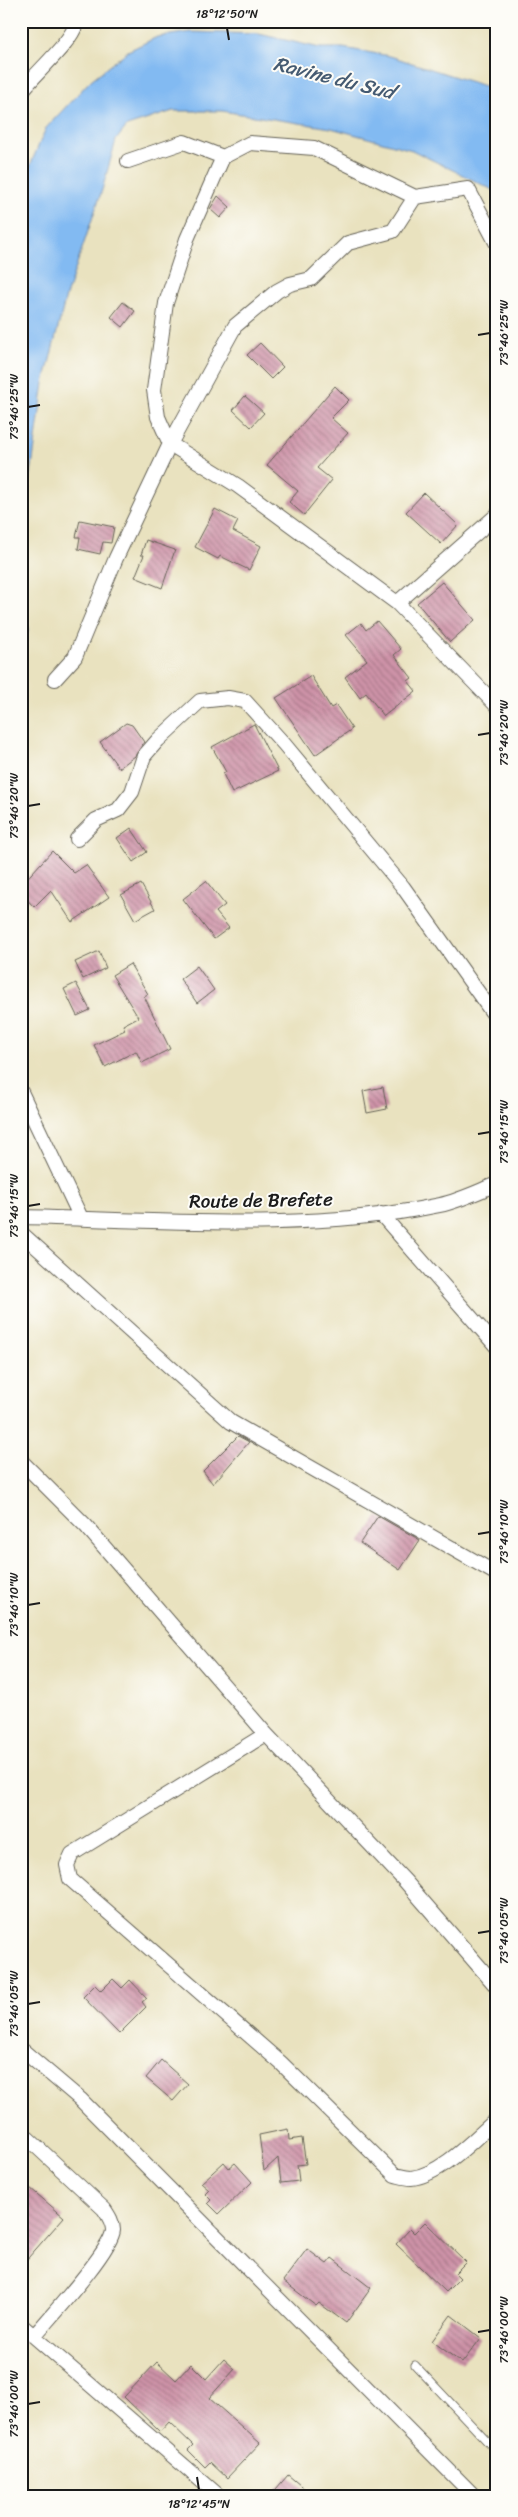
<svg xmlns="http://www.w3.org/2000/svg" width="518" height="2517" font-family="Sriracha,sans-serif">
	<defs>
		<pattern id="building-back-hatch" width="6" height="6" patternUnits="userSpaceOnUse" patternTransform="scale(1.25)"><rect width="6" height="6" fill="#ce93a8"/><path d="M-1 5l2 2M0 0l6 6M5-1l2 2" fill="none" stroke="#a67788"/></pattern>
	</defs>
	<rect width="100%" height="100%" fill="#fdfcf7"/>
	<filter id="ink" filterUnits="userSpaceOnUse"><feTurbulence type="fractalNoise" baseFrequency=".02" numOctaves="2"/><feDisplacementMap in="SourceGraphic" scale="10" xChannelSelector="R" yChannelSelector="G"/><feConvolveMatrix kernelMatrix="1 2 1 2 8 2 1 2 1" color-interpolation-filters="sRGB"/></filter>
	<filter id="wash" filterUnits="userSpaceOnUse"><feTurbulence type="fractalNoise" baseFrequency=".0096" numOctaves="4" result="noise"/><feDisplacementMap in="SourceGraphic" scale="20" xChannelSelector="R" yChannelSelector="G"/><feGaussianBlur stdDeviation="1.12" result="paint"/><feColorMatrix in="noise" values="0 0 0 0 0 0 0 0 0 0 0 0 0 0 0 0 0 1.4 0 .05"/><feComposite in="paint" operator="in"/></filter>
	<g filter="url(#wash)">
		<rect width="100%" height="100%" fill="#e9e2bf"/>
		<path fill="#82baf2" stroke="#4f6b87" d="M 191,32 L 259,34 L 320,48 L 343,48 L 390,56 L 497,90 L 497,192 L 412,150 L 331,128 L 222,111 L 173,111 L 127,126 L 116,140 L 102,190 L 66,296 L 44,383 L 23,529 L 23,580 L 28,630 L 21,664 L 21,187 L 46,128 L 91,80 L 128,51 L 157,37 Z"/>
		<g id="blocks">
			<path fill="url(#building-back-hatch)" d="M 218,196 L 230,207 L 220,218 L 210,209 Z
				M 123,302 L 135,311 L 123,327 L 111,317 Z
				M 260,343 L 283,367 L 271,379 L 247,355 Z
				M 335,386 L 349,400 L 331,418 L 348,433 L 317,468 L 332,480 L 304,515 L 289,502 L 298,491 L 267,465 Z
				M 245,396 L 264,413 L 251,427 L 233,410 Z
				M 424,493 L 458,525 L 441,544 L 406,512 Z
				M 215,509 L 238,521 L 233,531 L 261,546 L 249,570 L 220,556 L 218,559 L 195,547 Z
				M 80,520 L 114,527 L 111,543 L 103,542 L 100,554 L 78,549 L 80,537 L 76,537 Z
				M 146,540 L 175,550 L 162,588 L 135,577 L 144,555 L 141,555 Z
				M 442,582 L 475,620 L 450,642 L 417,603 Z
				M 377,621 L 401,649 L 394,655 L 412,678 L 408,681 L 416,691 L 384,716 L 366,693 L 360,698 L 345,677 L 367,660 L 346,635 L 361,623 L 366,630 Z
				M 311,676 L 331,708 L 336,705 L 352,729 L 315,755 L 276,698 Z
				M 126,723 L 132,725 L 144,742 L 135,756 L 119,768 L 100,742 Z
				M 254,724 L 278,771 L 232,793 L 223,774 L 226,772 L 212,747 Z
				M 131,828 L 147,852 L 133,862 L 117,838 Z
				M 52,851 L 74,873 L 86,865 L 109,897 L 72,922 L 51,890 L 34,907 L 21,893 L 21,885 Z
				M 206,881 L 225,905 L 216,912 L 229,928 L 214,939 L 183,899 Z
				M 141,884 L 155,909 L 135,920 L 121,895 Z
				M 99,951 L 106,968 L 83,979 L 75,962 Z
				M 130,964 L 148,994 L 144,996 L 170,1049 L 142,1063 L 136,1051 L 105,1067 L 94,1045 L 125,1030 L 123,1025 L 138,1017 L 112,975 Z
				M 197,966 L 214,990 L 197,1003 L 180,979 Z
				M 76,983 L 90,1010 L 77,1016 L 64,989 Z
				M 383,1087 L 387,1109 L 367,1113 L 363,1091 Z
				M 238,1436 L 249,1442 L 213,1484 L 203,1471 Z
				M 378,1516 L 420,1540 L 400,1570 L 360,1543 Z
				M 113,1979 L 122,1988 L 130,1980 L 147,1998 L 142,2002 L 146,2007 L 119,2034 L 83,1997 L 95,1985 L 101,1991 Z
				M 161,2060 L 188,2084 L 173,2101 L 146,2078 Z
				M 288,2129 L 289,2140 L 302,2138 L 306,2164 L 297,2165 L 299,2181 L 281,2183 L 278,2158 L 264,2171 L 259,2135 Z
				M 224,2162 L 229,2168 L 235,2163 L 252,2182 L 219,2214 L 208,2203 L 211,2200 L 205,2194 L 209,2190 L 201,2183 Z
				M 30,2188 L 64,2217 L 21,2266 L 21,2197 Z
				M 425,2222 L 466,2262 L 455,2273 L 460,2278 L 446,2292 L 396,2244 L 410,2229 L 414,2233 Z
				M 307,2249 L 327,2264 L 332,2258 L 371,2288 L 346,2323 L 319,2303 L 316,2306 L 283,2281 Z
				M 451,2315 L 481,2338 L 462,2363 L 432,2341 Z
				M 224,2359 L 235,2369 L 209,2398 L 260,2443 L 227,2478 L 210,2462 L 205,2467 L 188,2450 L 193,2445 L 169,2422 L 160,2432 L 124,2397 L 157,2362 L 176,2380 L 191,2364 L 206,2379 Z
				M 288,2475 L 313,2496 L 270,2496 Z"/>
		</g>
	</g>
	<g filter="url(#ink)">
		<use href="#blocks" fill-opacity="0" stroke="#646155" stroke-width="1"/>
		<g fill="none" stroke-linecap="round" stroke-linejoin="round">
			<g stroke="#646155" stroke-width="9">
				<path id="lane" d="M 415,2365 L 497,2452"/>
			</g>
			<g stroke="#646155" stroke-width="16">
				<path id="street" d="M 21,92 C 36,72 70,44 76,24 L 73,21
					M 223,157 L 187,239 L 166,303 L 154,390 L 158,417 L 170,444 L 238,486 L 397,603 L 497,706
					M 128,161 L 184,142 L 223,157 L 250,143 L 314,148 L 415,197 L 468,189 L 497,244
					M 397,603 L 497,515
					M 55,679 L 75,657 L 116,558 L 170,444 L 235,326 L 277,291 L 290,284 L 311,279 L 348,243 L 393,231 L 415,197
					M 77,839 L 96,820 L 118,810 L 132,792 L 144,756 L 158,740 L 200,701 L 228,698 L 245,701 L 284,744 L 403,887 L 497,1019
					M 21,1092 L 81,1218
					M 381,1214 L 497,1347
					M 21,1217 C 159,1220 304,1233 440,1205 C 459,1201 479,1191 497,1184
					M 21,1233 L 231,1422 L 497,1574
					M 21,1461 L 86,1526 L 266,1734 L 405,1881 L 497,1987
					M 266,1734 L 72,1854 L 67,1865 L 70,1879 L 281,2063 L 395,2175 C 400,2176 406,2178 411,2178 C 441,2175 475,2138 497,2119
					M 21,2049 L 80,2099 L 474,2496
					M 21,2132 L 104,2209 C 108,2215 113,2222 113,2230 C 112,2250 50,2317 34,2336
					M 21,2325 L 219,2496"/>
			</g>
			<use href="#lane" stroke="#fff" stroke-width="7"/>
			<use href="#street" stroke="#fff" stroke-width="14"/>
		</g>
	</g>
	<path fill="none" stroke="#1c1c1c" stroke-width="2" d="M 227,28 L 229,40M 478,335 L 490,333M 28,407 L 40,405M 478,735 L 490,733M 28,806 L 40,804M 478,1134 L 490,1132M 28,1206 L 40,1204M 478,1534 L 490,1532M 28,1605 L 40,1603M 478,1933 L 490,1931M 28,2004 L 40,2002M 478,2332 L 490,2330M 28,2404 L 40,2402M 197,2477 L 199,2490"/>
	<g text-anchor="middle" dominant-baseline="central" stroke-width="4" stroke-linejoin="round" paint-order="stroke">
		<g font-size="19" fill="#1c1c1c" stroke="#fdfcf7">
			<text transform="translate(261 1200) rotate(-1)">Route de Brefete</text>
		</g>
		<g font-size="20" font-style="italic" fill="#455b72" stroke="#fdfcf7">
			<text transform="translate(334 78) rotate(14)">Ravine du Sud</text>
		</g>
	</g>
	<rect width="518" height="2517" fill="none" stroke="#fdfcf7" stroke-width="55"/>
	<rect x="28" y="28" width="462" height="2462" fill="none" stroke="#1c1c1c" stroke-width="2"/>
	<g font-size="12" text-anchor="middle" fill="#1c1c1c">
		<text x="227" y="18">18°12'50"N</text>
		<text transform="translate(504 333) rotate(-90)" y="4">73°46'25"W</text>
		<text transform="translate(14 407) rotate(-90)" y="4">73°46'25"W</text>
		<text transform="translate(504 733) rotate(-90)" y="4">73°46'20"W</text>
		<text transform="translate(14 806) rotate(-90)" y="4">73°46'20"W</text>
		<text transform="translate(504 1132) rotate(-90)" y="4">73°46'15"W</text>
		<text transform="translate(14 1206) rotate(-90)" y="4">73°46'15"W</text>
		<text transform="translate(504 1532) rotate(-90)" y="4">73°46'10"W</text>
		<text transform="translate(14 1605) rotate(-90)" y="4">73°46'10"W</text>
		<text transform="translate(504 1931) rotate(-90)" y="4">73°46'05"W</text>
		<text transform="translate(14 2004) rotate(-90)" y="4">73°46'05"W</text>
		<text transform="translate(504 2330) rotate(-90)" y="4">73°46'00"W</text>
		<text transform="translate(14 2404) rotate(-90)" y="4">73°46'00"W</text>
		<text x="199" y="2508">18°12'45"N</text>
	</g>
</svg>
